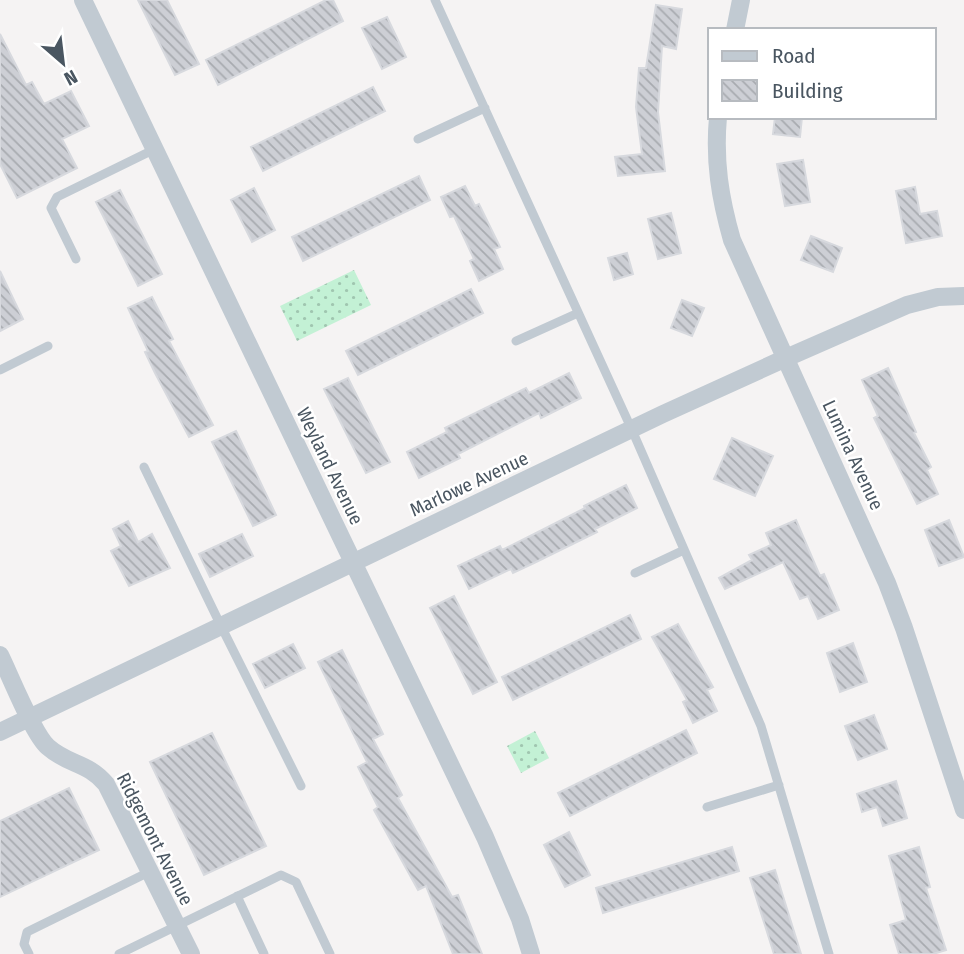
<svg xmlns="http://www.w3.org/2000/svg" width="964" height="954" font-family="'Fira Sans Condensed',sans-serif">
	<defs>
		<pattern id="park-dots" width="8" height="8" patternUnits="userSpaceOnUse" patternTransform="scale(1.75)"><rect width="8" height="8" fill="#c3f1d5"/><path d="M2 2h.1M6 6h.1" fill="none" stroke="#a0c6b0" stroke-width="1.8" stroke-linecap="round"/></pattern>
		<pattern id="building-back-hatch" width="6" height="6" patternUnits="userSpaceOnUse" patternTransform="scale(1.75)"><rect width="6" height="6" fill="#cdcfd5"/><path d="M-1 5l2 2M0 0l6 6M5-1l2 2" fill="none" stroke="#a8abb0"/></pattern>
	</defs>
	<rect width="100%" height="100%" fill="#f5f3f3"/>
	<path fill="url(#park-dots)" d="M 354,270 L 371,305 L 297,341 L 280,306 Z
		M 535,731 L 549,758 L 521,773 L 507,746 Z"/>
	<path fill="url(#building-back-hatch)" stroke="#d7d9de" stroke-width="2" d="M 138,0 L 167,0 L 199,64 L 175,75 Z
		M 326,0 L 333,0 L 343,21 L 218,85 L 206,60 Z
		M 656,5 L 682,9 L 676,49 L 662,46 L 658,112 L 665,171 L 618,176 L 615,157 L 642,154 L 636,107 L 639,68 L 646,68 Z
		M 387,17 L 406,57 L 382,69 L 362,28 Z
		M 0,34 L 26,85 L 32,82 L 44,104 L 71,91 L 89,126 L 62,139 L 77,168 L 17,198 L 0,164 Z
		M 373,87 L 385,111 L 263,171 L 251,147 Z
		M 775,117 L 802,117 L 800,137 L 773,134 Z
		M 803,160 L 810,202 L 785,206 L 777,164 Z
		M 419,176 L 430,200 L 303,261 L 292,237 Z
		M 465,186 L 475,206 L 479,204 L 500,247 L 494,249 L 503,269 L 479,281 L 470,261 L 474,259 L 454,216 L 450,217 L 441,197 Z
		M 915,187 L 920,214 L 937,211 L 942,236 L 906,243 L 896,191 Z
		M 254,188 L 275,230 L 252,242 L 231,200 Z
		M 120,190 L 162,274 L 138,286 L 96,202 Z
		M 671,213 L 681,253 L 658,259 L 648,219 Z
		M 811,236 L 842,248 L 833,272 L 801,260 Z
		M 627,253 L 633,274 L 614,280 L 608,258 Z
		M 0,271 L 23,319 L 0,331 Z
		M 471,289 L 483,313 L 358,375 L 346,351 Z
		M 152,297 L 173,339 L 169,341 L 213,425 L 189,437 L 155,373 L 145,352 L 148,351 L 128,308 Z
		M 682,300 L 704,308 L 692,336 L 671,328 Z
		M 888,368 L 916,432 L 914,433 L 931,467 L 927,470 L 938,494 L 917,504 L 874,418 L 878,416 L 862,380 Z
		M 569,373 L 581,398 L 541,418 L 539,413 L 458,454 L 460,458 L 419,478 L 407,452 L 447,432 L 445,428 L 526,388 L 529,393 Z
		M 348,378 L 390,462 L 366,473 L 324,389 Z
		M 236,431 L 276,515 L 253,526 L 212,442 Z
		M 732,438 L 773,456 L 755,496 L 714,479 Z
		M 626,485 L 637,508 L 595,529 L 597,532 L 534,563 L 513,573 L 511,569 L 469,589 L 458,566 L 500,546 L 502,550 L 544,529 L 585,508 L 584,506 Z
		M 796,520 L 820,576 L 824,574 L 839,610 L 818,619 L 808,596 L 800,599 L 783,562 L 725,589 L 719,578 L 752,560 L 749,555 L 771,545 L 766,533 Z
		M 949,520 L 964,557 L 939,566 L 925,530 Z
		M 128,521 L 138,542 L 152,534 L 170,568 L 129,586 L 111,551 L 121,546 L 113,529 Z
		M 242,534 L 253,556 L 210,577 L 199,554 Z
		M 454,596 L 497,682 L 473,694 L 430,608 Z
		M 630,615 L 641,639 L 513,700 L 502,677 Z
		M 678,624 L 713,687 L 707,690 L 717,711 L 693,723 L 683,702 L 687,700 L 652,637 Z
		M 853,643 L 867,682 L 840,692 L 827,653 Z
		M 293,644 L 305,668 L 265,688 L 253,664 Z
		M 342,650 L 383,734 L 373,739 L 402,795 L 398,798 L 452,897 L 458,895 L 482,954 L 453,954 L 426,886 L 418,890 L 374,810 L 378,807 L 358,767 L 367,762 L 318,662 Z
		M 874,715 L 887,749 L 858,760 L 845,726 Z
		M 686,730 L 697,753 L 570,816 L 558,793 Z
		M 212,733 L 266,846 L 204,875 L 150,762 Z
		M 896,781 L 907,818 L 883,826 L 877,807 L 862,812 L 857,794 Z
		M 69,788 L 99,850 L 0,897 L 0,821 Z
		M 569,832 L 590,875 L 565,887 L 544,845 Z
		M 732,847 L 739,871 L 603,913 L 596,888 Z
		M 919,847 L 930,887 L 926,888 L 946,950 L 933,954 L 899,954 L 890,925 L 906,920 L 889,856 Z
		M 775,870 L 782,893 L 801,954 L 774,954 L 750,878 Z"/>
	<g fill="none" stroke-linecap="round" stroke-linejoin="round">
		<path stroke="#c1cad2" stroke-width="9" d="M 435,0 L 632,430 L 761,726 L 829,954
			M 418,139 L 485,108
			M 76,259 L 51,208 L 57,197 L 155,149
			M 516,341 L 578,313
			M 0,370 L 48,346
			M 144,467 L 221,626 L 301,786
			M 635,573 L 684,550
			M 707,807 L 779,785
			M 237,896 L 264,954
			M 29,954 L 24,944 L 27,932 L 149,872
			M 119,954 L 281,875 L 296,882 L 330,954"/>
		<path stroke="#c1cad2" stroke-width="18" d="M 83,0 L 485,837 L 520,919 L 531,954
			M 735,30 L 741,0
			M 718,117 C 714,161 720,198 732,240 L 887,583 L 904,628 L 964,810
			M 0,655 C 10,675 33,734 48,747 C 68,765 88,762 106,784 L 191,954
			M 0,732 L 663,414 L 786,358 L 907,305 L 938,297 L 964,296"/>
	</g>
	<g text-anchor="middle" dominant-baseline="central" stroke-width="5" stroke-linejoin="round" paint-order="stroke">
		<g font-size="19" fill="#4a5661" stroke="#fff">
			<text transform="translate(853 455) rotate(65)">Lumina Avenue</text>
			<text transform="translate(330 466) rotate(64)">Weyland Avenue</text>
			<text transform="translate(469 484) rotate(-25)">Marlowe Avenue</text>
			<text transform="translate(155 839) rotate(63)">Ridgemont Avenue</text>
		</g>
	</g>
	<rect x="708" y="28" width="228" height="91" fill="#ffffff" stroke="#b7bbc0" stroke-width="2"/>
	<rect x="722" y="51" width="35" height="10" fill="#c1cad2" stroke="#b7bbc0" stroke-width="2"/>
	<text x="772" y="63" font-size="21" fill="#4a5661">Road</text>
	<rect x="722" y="80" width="35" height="21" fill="url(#building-back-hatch)" stroke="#b7bbc0" stroke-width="2"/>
	<text x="772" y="98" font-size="21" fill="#4a5661">Building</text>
	<g transform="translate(63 63) rotate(152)" stroke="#ffffff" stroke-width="5" paint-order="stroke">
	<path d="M0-5L12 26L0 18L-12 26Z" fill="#4a5661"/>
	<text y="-10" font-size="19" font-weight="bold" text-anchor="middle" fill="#4a5661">N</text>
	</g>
</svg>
